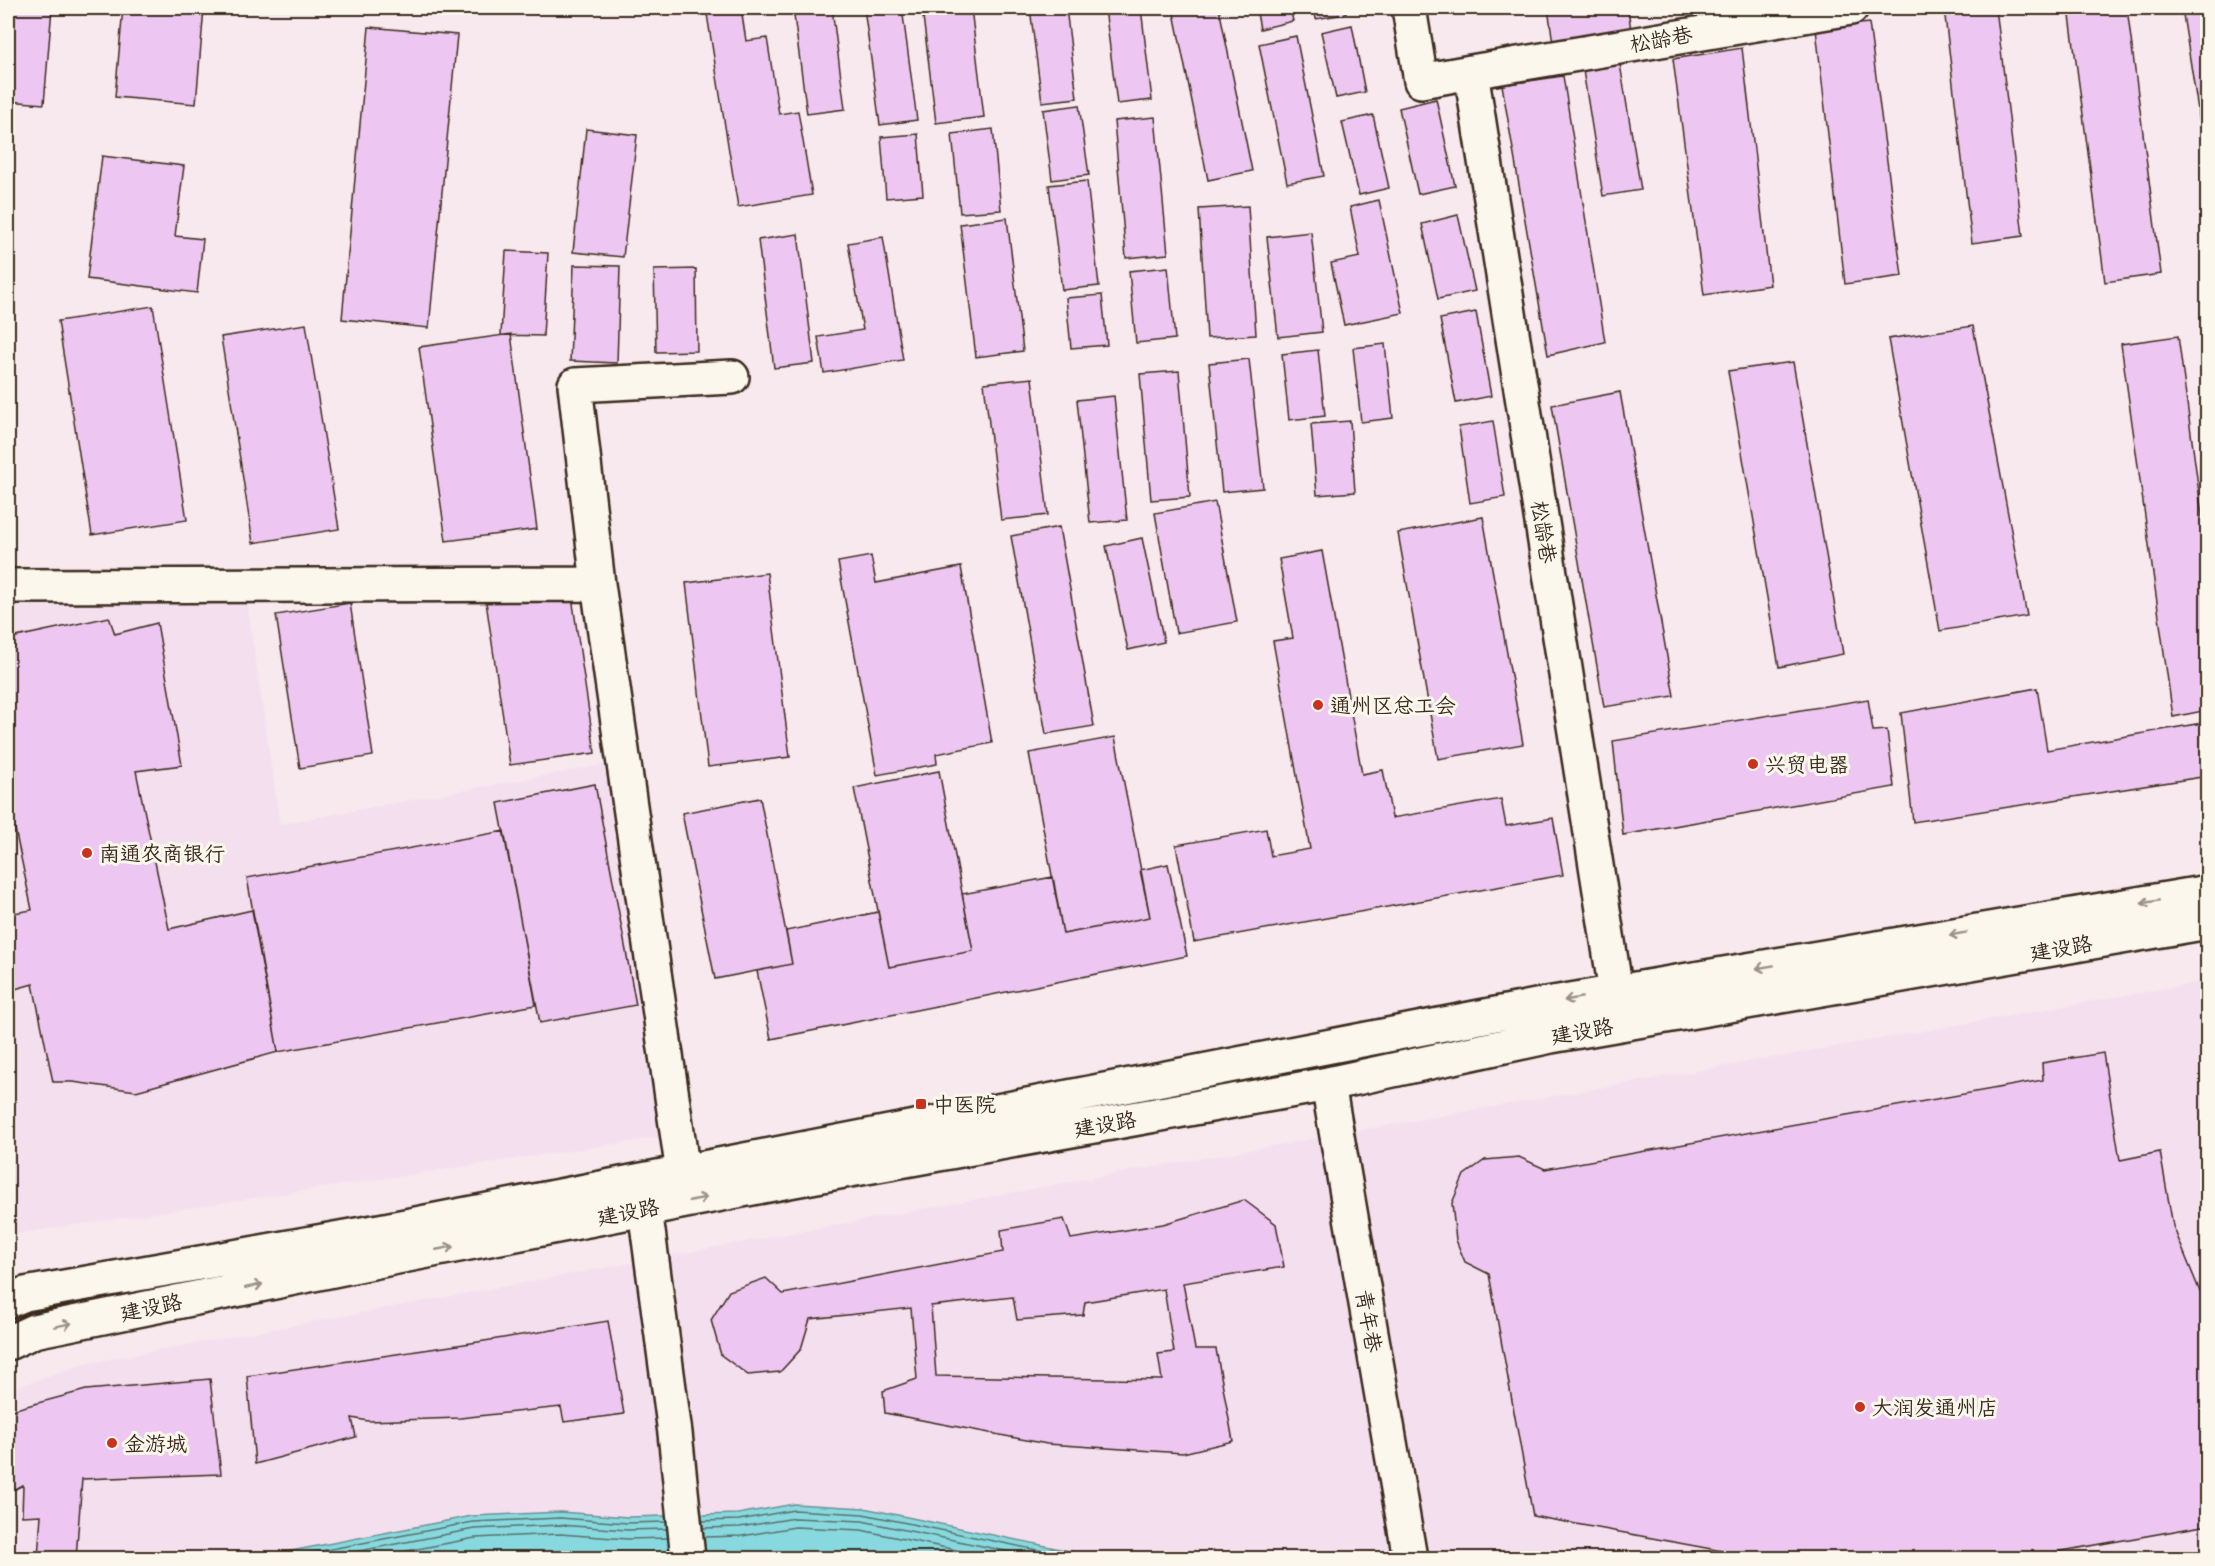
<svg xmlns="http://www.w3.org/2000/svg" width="2215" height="1566" font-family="Itim,'LXGW WenKai TC',sans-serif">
	<rect width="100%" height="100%" fill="#f7e9ee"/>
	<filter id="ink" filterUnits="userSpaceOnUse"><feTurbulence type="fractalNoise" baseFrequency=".0167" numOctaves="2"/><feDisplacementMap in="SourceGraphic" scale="12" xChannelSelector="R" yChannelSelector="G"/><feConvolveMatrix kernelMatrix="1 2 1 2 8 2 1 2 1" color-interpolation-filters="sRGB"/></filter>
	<g filter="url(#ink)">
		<path fill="#f4dfef" d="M 8,595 L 246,596 L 280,824 L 612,763 L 668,1136 L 8,1235 Z
			M 2207,981 L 2207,1558 L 8,1558 L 8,1390 L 83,1364 L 1124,1172 Z"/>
		<path fill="#87d9df" stroke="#699392" stroke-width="1.5" d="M 794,1504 L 864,1508 L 1103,1558 L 255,1558 L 472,1516 L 560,1512 L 628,1517 L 738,1514 Z"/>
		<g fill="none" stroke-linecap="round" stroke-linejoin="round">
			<path stroke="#59706b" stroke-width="1.5" d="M 702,1521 L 739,1520 L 794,1510 L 863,1514 L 1076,1558
				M 703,1528 L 740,1527 L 795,1518 L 862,1521 L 1039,1558
				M 704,1537 L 742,1536 L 795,1527 L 861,1530 L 994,1558
				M 284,1558 L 473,1522 L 560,1518 L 627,1523 L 666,1522
				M 323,1558 L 474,1529 L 560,1525 L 627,1530 L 667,1529
				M 370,1558 L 475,1538 L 560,1534 L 627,1539 L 668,1538"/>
		</g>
		<path fill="#edc7f1" stroke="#3b2a1e" stroke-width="1.5" fill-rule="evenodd" d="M 8,8 L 52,8 L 44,104 L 8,101 Z
			M 123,8 L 204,8 L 196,104 L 115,97 Z
			M 706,8 L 741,8 L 746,41 L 767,38 L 779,114 L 798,111 L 812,195 L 738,207 Z
			M 793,8 L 832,8 L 845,109 L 807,114 Z
			M 864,8 L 902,8 L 917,120 L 880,125 Z
			M 922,8 L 971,8 L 984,117 L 936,123 Z
			M 1030,8 L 1066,8 L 1077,98 L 1042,102 Z
			M 1105,8 L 1141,8 L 1152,100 L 1117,104 Z
			M 1173,8 L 1219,8 L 1252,171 L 1208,180 Z
			M 1256,8 L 1290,8 L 1293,21 L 1260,29 Z
			M 1314,8 L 1344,8 L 1346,14 L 1316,19 Z
			M 1548,8 L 1628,8 L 1631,31 L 1553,43 Z
			M 1944,8 L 1996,8 L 2023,236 L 1972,243 Z
			M 2069,8 L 2127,8 L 2161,274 L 2105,282 Z
			M 2182,8 L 2208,8 L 2208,174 Z
			M 1869,23 L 1902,276 L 1845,284 L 1816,29 Z
			M 1352,25 L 1365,92 L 1336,98 L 1321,32 Z
			M 369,27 L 457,35 L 429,328 L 342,319 Z
			M 1296,36 L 1324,176 L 1287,183 L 1259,44 Z
			M 1742,48 L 1770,285 L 1704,295 L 1673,59 Z
			M 1620,64 L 1641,190 L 1603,196 L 1583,70 Z
			M 1563,76 L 1605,342 L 1548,355 L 1502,85 Z
			M 1436,99 L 1455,186 L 1418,194 L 1399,108 Z
			M 1079,105 L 1089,175 L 1052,180 L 1043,110 Z
			M 1373,115 L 1389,188 L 1359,195 L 1342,122 Z
			M 1155,117 L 1168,254 L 1126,258 L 1114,121 Z
			M 586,129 L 637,135 L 623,257 L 573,252 Z
			M 993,129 L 1001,210 L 960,213 L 952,134 Z
			M 918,134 L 923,195 L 886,198 L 881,137 Z
			M 102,156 L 184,166 L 175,236 L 203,239 L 197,293 L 87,279 Z
			M 1087,181 L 1099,286 L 1062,290 L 1049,185 Z
			M 1379,200 L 1403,313 L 1344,325 L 1331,263 L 1360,257 L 1350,207 Z
			M 1248,206 L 1256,335 L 1207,338 L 1199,209 Z
			M 1458,215 L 1475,291 L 1438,299 L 1422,224 Z
			M 1007,218 L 1023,351 L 976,357 L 960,224 Z
			M 1311,232 L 1322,332 L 1278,337 L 1267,237 Z
			M 798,234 L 814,363 L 774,368 L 758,240 Z
			M 883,237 L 903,360 L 824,373 L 818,337 L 863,330 L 848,243 Z
			M 506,251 L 548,253 L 543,336 L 501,335 Z
			M 574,265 L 620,266 L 617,363 L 570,361 Z
			M 1168,267 L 1175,339 L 1136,343 L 1129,271 Z
			M 696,269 L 697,351 L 656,352 L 654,270 Z
			M 1102,295 L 1107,345 L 1071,348 L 1066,298 Z
			M 153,306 L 187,520 L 92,535 L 58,321 Z
			M 1476,312 L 1491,396 L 1456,403 L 1440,319 Z
			M 306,324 L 339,529 L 253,543 L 221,337 Z
			M 1973,326 L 2027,616 L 1940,631 L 1888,339 Z
			M 511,334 L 537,529 L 446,541 L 419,347 Z
			M 2178,336 L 2208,560 L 2208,710 L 2173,717 L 2121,344 Z
			M 1385,344 L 1393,418 L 1361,422 L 1353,348 Z
			M 1318,350 L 1325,416 L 1289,420 L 1282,354 Z
			M 1249,359 L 1263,488 L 1222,492 L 1209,363 Z
			M 1793,362 L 1843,654 L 1779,667 L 1728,371 Z
			M 1179,371 L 1190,497 L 1151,500 L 1140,374 Z
			M 1032,378 L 1048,515 L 1001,520 L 984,383 Z
			M 1620,392 L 1674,696 L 1604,707 L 1552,405 Z
			M 1114,396 L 1127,520 L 1090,523 L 1077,400 Z
			M 1350,421 L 1355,492 L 1317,495 L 1311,424 Z
			M 1493,421 L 1505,497 L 1470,503 L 1459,427 Z
			M 1215,502 L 1237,622 L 1176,633 L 1155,513 Z
			M 1483,517 L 1523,744 L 1438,759 L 1398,533 Z
			M 1059,527 L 1094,726 L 1046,734 L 1011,536 Z
			M 1142,538 L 1164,642 L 1128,650 L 1106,546 Z
			M 1322,551 L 1362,774 L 1383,770 L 1392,818 L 1501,799 L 1506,826 L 1553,818 L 1563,875 L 1194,942 L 1176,845 L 1266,829 L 1271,856 L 1310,849 L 1273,641 L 1293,638 L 1279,559 Z
			M 871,556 L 876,583 L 961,567 L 992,743 L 936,754 L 937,764 L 877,775 L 838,562 Z
			M 767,573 L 790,757 L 708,767 L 686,583 Z
			M 571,590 L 595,753 L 510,765 L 486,602 Z
			M 350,603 L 373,756 L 300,768 L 276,615 Z
			M 8,608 L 16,637 L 109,617 L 115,634 L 157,623 L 182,765 L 136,771 L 169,929 L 252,910 L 278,1052 L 136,1091 L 73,1082 L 53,1082 L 33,984 L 8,991 L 8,914 L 32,910 L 8,796 Z
			M 2037,688 L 2047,750 L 2208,722 L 2208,776 L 1913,822 L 1901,713 Z
			M 1868,699 L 1873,731 L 1887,730 L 1894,787 L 1623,835 L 1613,741 Z
			M 1115,737 L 1150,917 L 1063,934 L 1029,753 Z
			M 939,771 L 973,951 L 889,967 L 854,788 Z
			M 595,784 L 636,1005 L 540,1023 L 498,803 Z
			M 760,798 L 792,964 L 715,979 L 682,813 Z
			M 504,831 L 536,1005 L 278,1052 L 247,878 Z
			M 1168,864 L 1187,956 L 771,1039 L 757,971 L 792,964 L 786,931 L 878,912 L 889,967 L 973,951 L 962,894 L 1053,877 L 1063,934 L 1150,917 L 1140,870 Z
			M 2103,1053 L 2120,1160 L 2160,1152 L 2173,1226 L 2203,1299 L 2208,1298 L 2208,1525 L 2022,1558 L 1760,1558 L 1533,1516 L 1489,1274 L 1465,1262 L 1456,1240 L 1452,1203 L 1464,1175 L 1485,1160 L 1519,1157 L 1545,1169 L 2043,1080 L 2042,1063 Z
			M 1244,1200 L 1276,1224 L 1284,1267 L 1183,1283 L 1195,1349 L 1216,1349 L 1233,1441 L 1183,1453 L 1047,1444 L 885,1413 L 883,1391 L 917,1379 L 911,1308 L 810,1319 L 801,1349 L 780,1372 L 748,1375 L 721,1355 L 711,1320 L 729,1291 L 766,1278 L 783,1294 L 1003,1252 L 1001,1230 L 1064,1219 L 1071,1239 L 1163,1224 ZM 1164,1289 L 1174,1352 L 1158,1354 L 1162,1380 L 936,1376 L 931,1306 L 1013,1297 L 1017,1320 L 1083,1315 L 1085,1302 Z
			M 608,1321 L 624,1414 L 564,1422 L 561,1407 L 460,1418 L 368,1421 L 352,1418 L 356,1437 L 255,1464 L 247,1376 L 478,1342 Z
			M 210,1379 L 221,1474 L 82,1479 L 76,1558 L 38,1558 L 41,1515 L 22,1516 L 23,1485 L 8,1493 L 8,1411 L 86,1390 Z"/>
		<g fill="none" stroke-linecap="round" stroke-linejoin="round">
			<g stroke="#3b2a1e" stroke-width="38">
				<path id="minor" d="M 1409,8 L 1421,81 L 1471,72
					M 598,584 L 575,385 L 732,377
					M 8,586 L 598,584 L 683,1173
					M 1616,992 L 1471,72 L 1851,8
					M 1328,1084 L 1410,1558
					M 645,1209 L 675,1433 L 688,1558
					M 8,1301 L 25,1294 L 385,1230 L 1547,1004 L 2208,892
					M 8,1343 L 34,1331 L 392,1258 L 794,1180 L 1328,1084 L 1551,1036 L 2208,922"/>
			</g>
			<use href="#minor" stroke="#fbf7ec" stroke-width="33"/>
		</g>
		<defs><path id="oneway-shaft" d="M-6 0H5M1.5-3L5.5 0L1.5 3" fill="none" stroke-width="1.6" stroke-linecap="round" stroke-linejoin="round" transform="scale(1.5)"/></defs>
		<g stroke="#9b9085">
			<use href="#oneway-shaft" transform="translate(2150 902) rotate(170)"/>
			<use href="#oneway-shaft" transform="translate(1958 934) rotate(170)"/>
			<use href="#oneway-shaft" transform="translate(1765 967) rotate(170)"/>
			<use href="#oneway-shaft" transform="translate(1573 999) rotate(170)"/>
			<use href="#oneway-shaft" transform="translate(698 1199) rotate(-11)"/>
			<use href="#oneway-shaft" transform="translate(445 1248) rotate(-11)"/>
			<use href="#oneway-shaft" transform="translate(254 1286) rotate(-12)"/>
			<use href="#oneway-shaft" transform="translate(63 1325) rotate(-12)"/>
		</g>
	</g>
	<g fill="#c8321e" stroke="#fbf7ec" stroke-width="2">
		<circle cx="1318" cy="705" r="6"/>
		<circle cx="1753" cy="764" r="6"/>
		<circle cx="87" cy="853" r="6"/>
		<rect x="915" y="1098" width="12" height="12" rx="3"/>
		<circle cx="1860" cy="1407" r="6"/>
		<circle cx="112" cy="1443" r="6"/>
	</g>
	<g text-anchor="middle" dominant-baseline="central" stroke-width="6" stroke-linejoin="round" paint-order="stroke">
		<g font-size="21" fill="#3b2a1e" stroke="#fbf7ec">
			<text transform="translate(1661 39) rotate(-10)">松龄巷</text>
			<text transform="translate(1544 532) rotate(81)">松龄巷</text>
			<text transform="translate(2061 948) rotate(-10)">建设路</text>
			<text transform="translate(1582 1031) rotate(-10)">建设路</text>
			<text transform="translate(1105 1124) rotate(-10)">建设路</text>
			<text transform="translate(628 1212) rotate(-11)">建设路</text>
			<text transform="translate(151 1307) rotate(-12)">建设路</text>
			<text transform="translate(1369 1321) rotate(80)">青年巷</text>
		</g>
		<g font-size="21" fill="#3b2a1e" stroke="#fbf7ec" text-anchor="start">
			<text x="1330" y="705">通州区总工会</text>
			<text x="1765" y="764">兴贸电器</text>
			<text x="99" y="853">南通农商银行</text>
			<text x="933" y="1104">中医院</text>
			<text x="1872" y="1407">大润发通州店</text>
			<text x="124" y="1443">金游城</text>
		</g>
	</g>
	<rect width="2215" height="1566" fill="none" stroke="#fbf7ec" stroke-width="30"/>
	<rect x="15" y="15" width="2185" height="1536" fill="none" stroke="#3b2a1e" stroke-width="2" filter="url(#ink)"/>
</svg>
